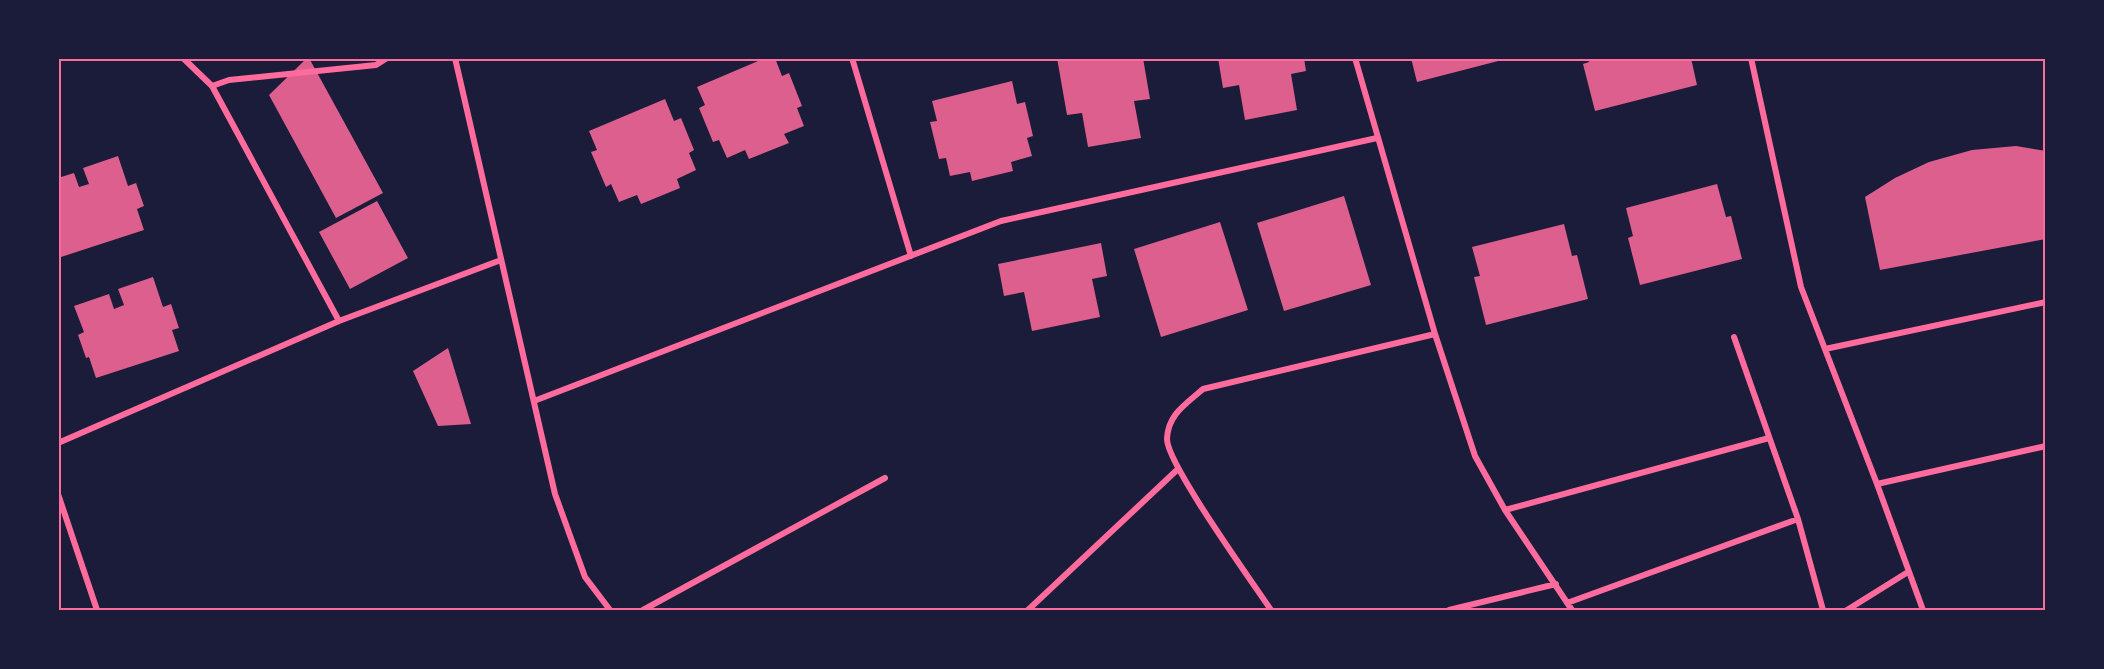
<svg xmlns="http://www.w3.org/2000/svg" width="2104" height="669" font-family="Roboto,sans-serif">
	<rect width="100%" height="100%" fill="#1b1b3a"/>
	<path fill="#dd5f8e" d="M 307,58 L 309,58 L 383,193 L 336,218 L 269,95 Z
		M 765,58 L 775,58 L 782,76 L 789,73 L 802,106 L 797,108 L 804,126 L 784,134 L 789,143 L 749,159 L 745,150 L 727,158 L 719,140 L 713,142 L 699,108 L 705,105 L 697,87 Z
		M 1057,58 L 1143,58 L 1150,99 L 1134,101 L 1141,138 L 1088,147 L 1082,113 L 1067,115 Z
		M 1218,58 L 1304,58 L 1306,71 L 1291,74 L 1297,110 L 1245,120 L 1239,85 L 1223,88 Z
		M 1411,58 L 1506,58 L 1506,59 L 1417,82 Z
		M 1588,58 L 1691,58 L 1697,85 L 1595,111 L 1583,64 L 1589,62 Z
		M 1012,81 L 1017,104 L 1025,102 L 1033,136 L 1027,138 L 1032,156 L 1011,162 L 1013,171 L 972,181 L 970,172 L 950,176 L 946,158 L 939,159 L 930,122 L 937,121 L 932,101 Z
		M 665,99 L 674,121 L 681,118 L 694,150 L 689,153 L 696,170 L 677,179 L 680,188 L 641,204 L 637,195 L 619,202 L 611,184 L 606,187 L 591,152 L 597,150 L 589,131 Z
		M 2016,146 L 2046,151 L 2046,239 L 1880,270 L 1865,197 L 1895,178 L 1929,162 L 1972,150 Z
		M 118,156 L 128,186 L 136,183 L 144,206 L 137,209 L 144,230 L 61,257 L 58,250 L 58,178 L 74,173 L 79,187 L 89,184 L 83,168 Z
		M 1717,184 L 1726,217 L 1731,216 L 1742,259 L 1640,285 L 1628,238 L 1633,236 L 1626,208 Z
		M 1344,196 L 1371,285 L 1284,311 L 1257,223 Z
		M 377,201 L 408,258 L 350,289 L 319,232 Z
		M 1220,222 L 1248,310 L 1161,337 L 1134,249 Z
		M 1564,224 L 1572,256 L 1577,255 L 1588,299 L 1486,325 L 1474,277 L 1480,276 L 1472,247 Z
		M 1101,243 L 1107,276 L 1092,279 L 1100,317 L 1032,331 L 1024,292 L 1004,296 L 998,264 Z
		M 153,277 L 163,307 L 171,304 L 179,328 L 172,330 L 179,351 L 96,378 L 89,357 L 86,358 L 78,335 L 84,332 L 74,306 L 109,294 L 114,309 L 124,305 L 118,289 Z
		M 448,348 L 471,424 L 438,426 L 413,371 Z"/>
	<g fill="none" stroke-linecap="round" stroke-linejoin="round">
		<path stroke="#ff6b9d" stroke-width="6" d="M 183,58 L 212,86 L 339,321
			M 455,58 L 555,494 L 585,577 L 610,610
			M 852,58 L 911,256
			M 1355,58 L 1435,334 L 1475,456 L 1505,510 L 1572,610
			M 1751,58 L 1801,287 L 1877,484 L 1923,610
			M 212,86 L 229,80 L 376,65 L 387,58
			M 1734,337 L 1798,519 L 1823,610
			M 1825,349 L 2046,302
			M 534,401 L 1001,221 L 1377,138
			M 58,443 L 339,321 L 501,260
			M 1877,484 L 2046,446
			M 58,494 L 97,610
			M 1505,510 L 1769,438
			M 1567,603 L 1798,519
			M 643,610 L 885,478
			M 1028,610 L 1178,469
			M 1271,610 C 1253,583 1167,464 1167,439 C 1168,414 1186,404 1203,389 L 1435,334
			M 1449,610 L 1556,584
			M 1847,610 L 1908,572"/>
	</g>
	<rect width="2104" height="669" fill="none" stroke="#1b1b3a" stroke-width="120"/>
	<rect x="60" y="60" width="1984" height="549" fill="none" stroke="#ff6b9d" stroke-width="2"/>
</svg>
